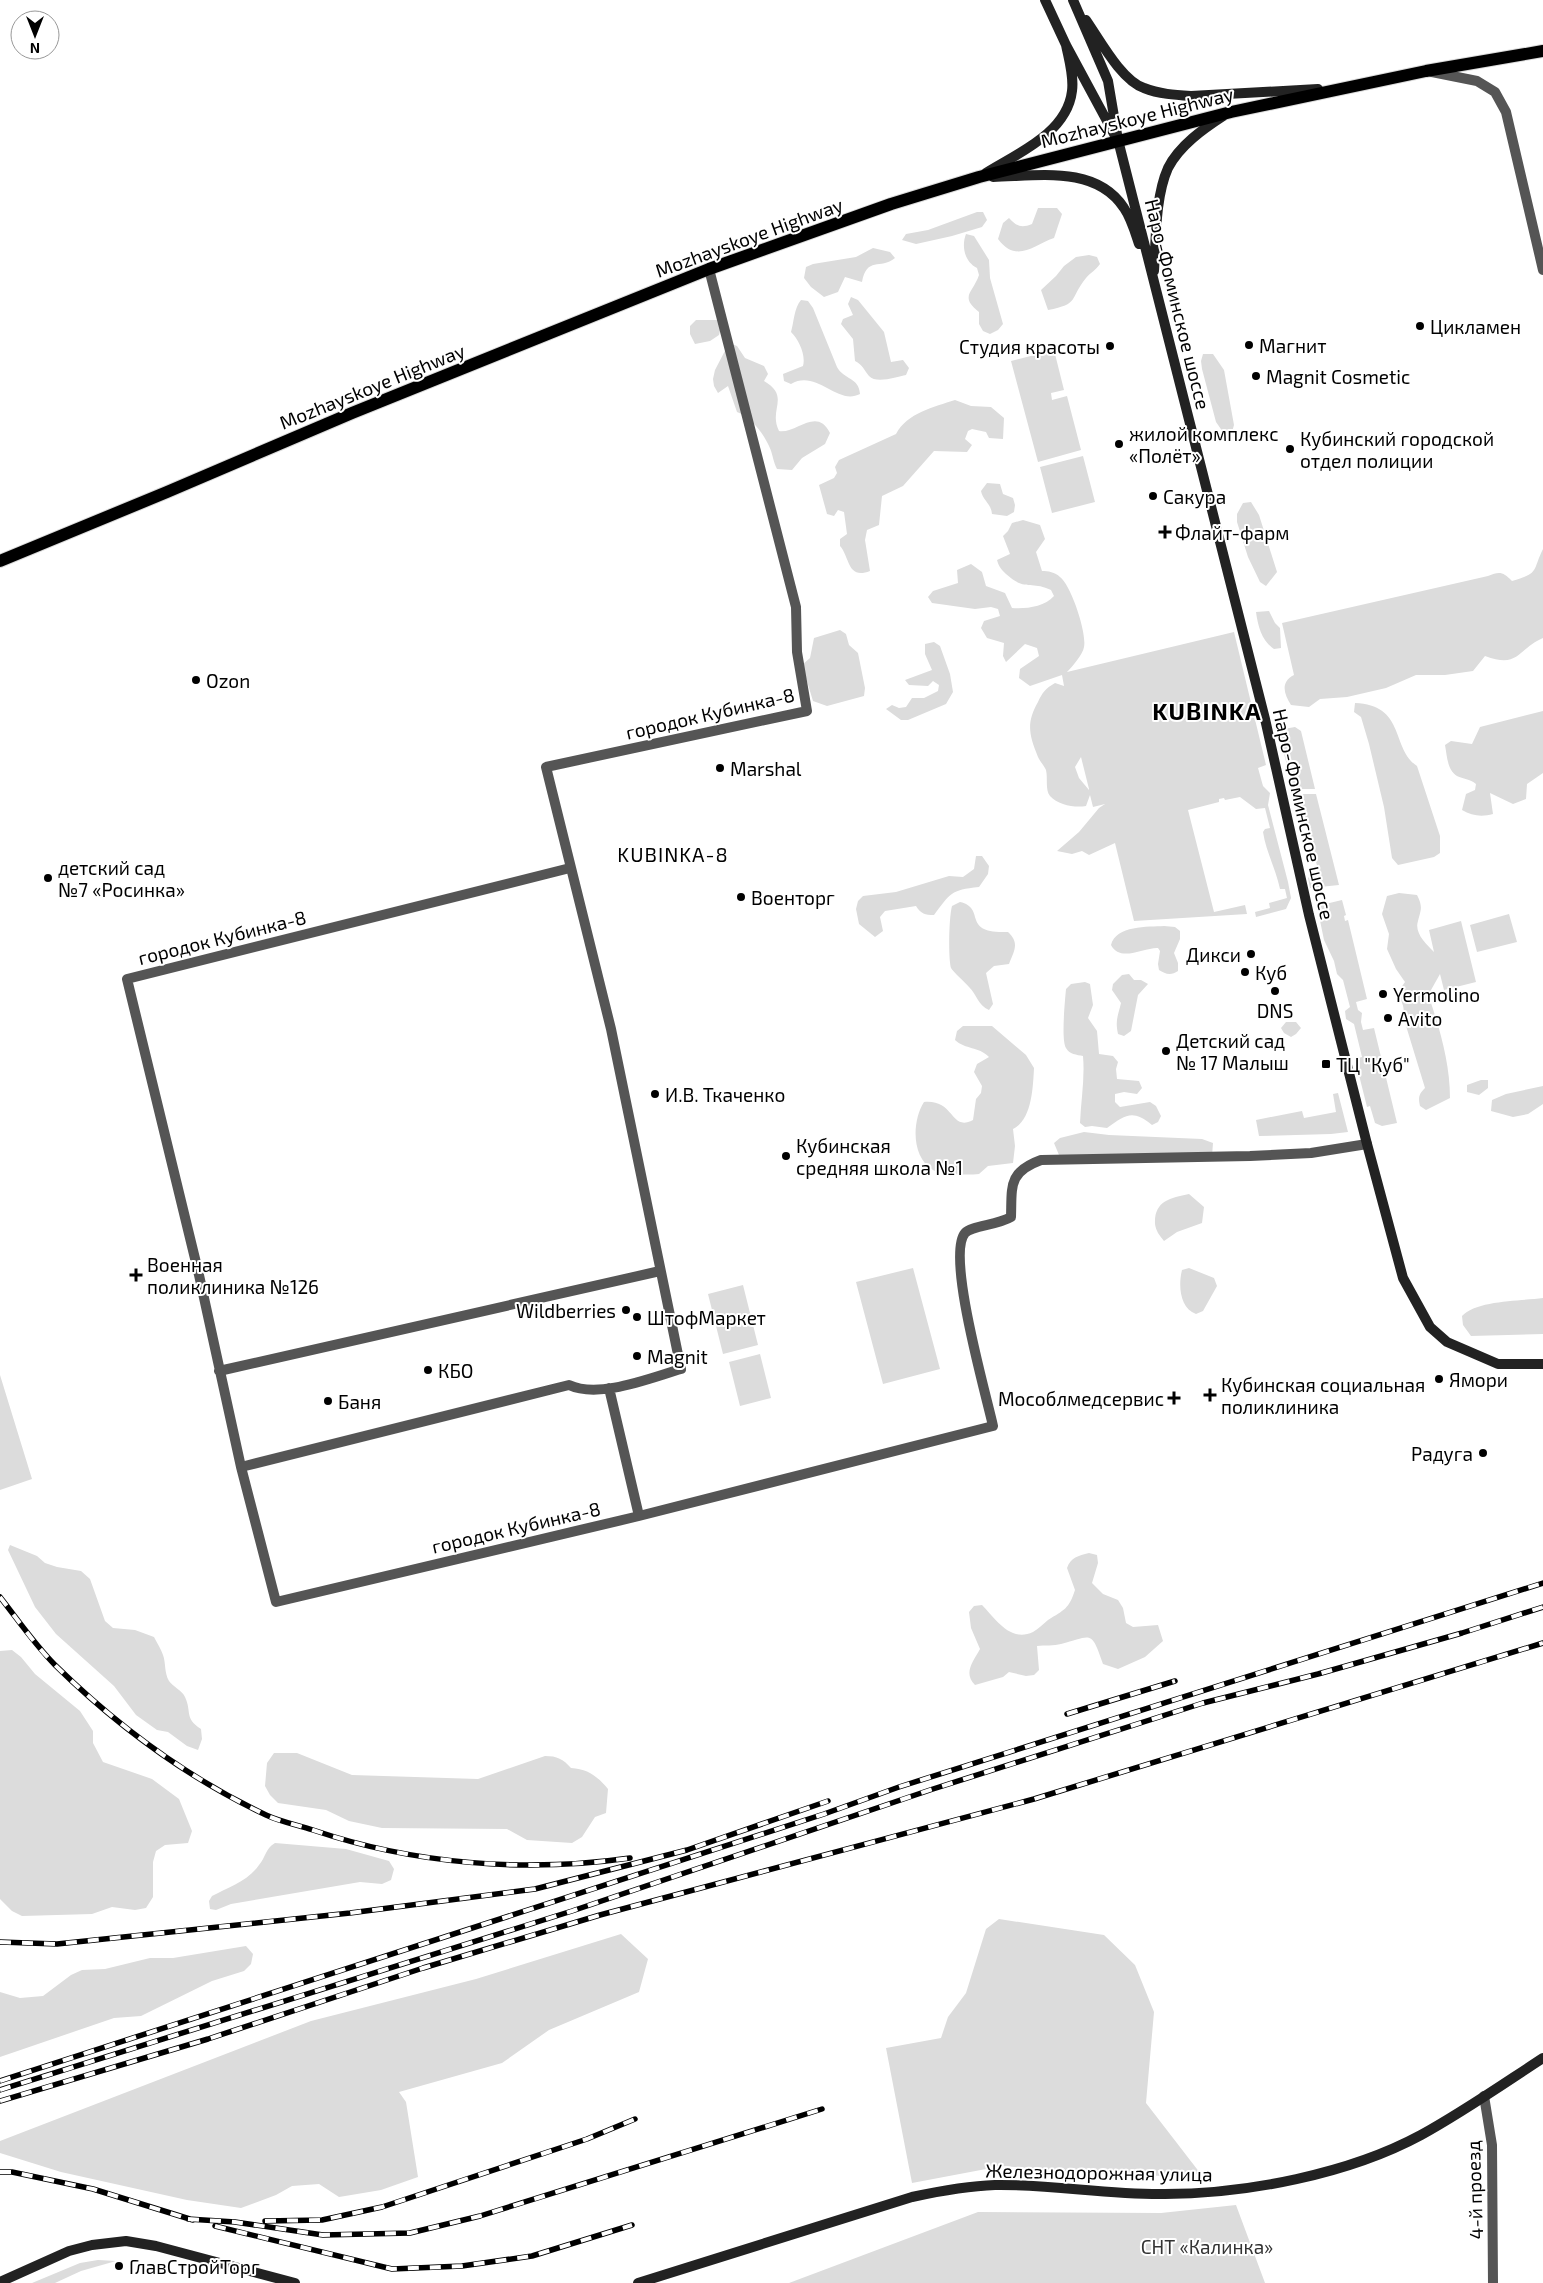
<svg xmlns="http://www.w3.org/2000/svg" width="1543" height="2283" font-family="'Exo 2',sans-serif">
	<rect width="100%" height="100%" fill="#fff"/>
	<path fill="#dcdcdc" fill-rule="evenodd" d="M 1038,208 L 1057,208 L 1062,214 L 1054,238 C 1033,245 1017,264 998,239 L 1003,223 L 1009,218 C 1017,227 1022,228 1032,224 Z
		M 977,212 L 983,212 L 987,220 L 982,227 L 952,236 L 916,244 L 902,240 L 906,234 L 928,230 Z
		M 966,234 L 974,236 L 989,260 L 990,278 L 1003,324 L 998,330 L 990,334 L 983,331 L 979,324 L 979,312 C 959,296 973,293 979,275 L 977,268 C 965,262 961,247 966,234 Z
		M 873,248 L 890,252 L 895,258 C 880,270 867,256 862,282 L 845,277 L 838,292 L 824,297 L 811,287 L 804,278 L 806,267 L 813,264 L 856,257 Z
		M 1089,255 L 1097,257 L 1100,264 C 1096,270 1090,273 1086,278 C 1069,299 1080,304 1048,310 L 1041,290 L 1056,276 L 1064,266 L 1076,257 Z
		M 851,297 L 858,300 L 884,332 L 891,362 L 903,360 L 909,368 L 906,375 C 897,377 876,384 869,376 C 864,370 863,365 855,361 L 853,339 L 841,324 L 843,319 L 853,315 L 848,304 Z
		M 801,300 L 808,301 L 813,308 L 837,367 C 844,380 859,377 860,394 C 837,406 817,369 791,384 L 784,381 L 783,374 L 803,366 C 806,355 799,340 791,332 C 794,322 794,308 801,300 Z
		M 696,320 L 718,320 L 721,327 L 719,335 L 710,341 L 695,344 L 690,334 L 690,326 Z
		M 729,343 L 737,346 L 745,358 L 764,366 L 768,374 L 764,381 C 791,397 768,409 779,431 C 796,434 817,406 830,433 L 825,444 L 802,458 L 792,470 L 777,469 C 773,462 773,454 769,446 C 763,433 751,417 737,412 L 728,386 L 718,393 L 714,386 L 713,379 L 715,370 Z
		M 1054,350 L 1064,390 L 1051,393 L 1052,400 L 1067,396 L 1081,450 L 1038,462 L 1011,361 Z
		M 1203,354 L 1213,354 L 1224,370 L 1234,425 L 1232,432 L 1225,435 L 1216,422 L 1202,369 L 1201,361 Z
		M 955,400 L 971,406 L 991,407 L 1004,418 L 1003,439 L 989,438 L 986,432 L 972,429 L 968,431 L 965,439 L 972,445 L 967,452 L 934,451 L 903,486 L 882,496 L 879,525 L 867,530 L 865,540 L 870,571 C 847,580 850,557 840,546 L 840,539 L 847,534 L 844,512 L 838,510 L 834,516 L 827,514 L 819,485 L 834,478 L 837,473 L 835,467 L 839,460 L 896,434 C 907,413 934,407 955,400 Z
		M 1083,456 L 1095,502 L 1052,513 L 1040,467 Z
		M 987,483 L 1000,484 L 1003,494 L 1013,498 L 1015,505 L 1014,512 L 1007,516 L 992,514 C 991,503 983,501 981,491 Z
		M 1251,502 L 1259,515 L 1277,572 L 1266,586 L 1260,582 L 1248,557 L 1237,522 L 1237,514 L 1243,503 Z
		M 1023,520 L 1040,525 L 1045,539 L 1036,552 L 1042,571 C 1048,571 1055,572 1060,577 C 1071,585 1087,633 1084,647 C 1083,654 1072,667 1067,672 L 1234,632 L 1266,765 L 1258,768 L 1263,786 L 1270,793 L 1268,805 L 1288,882 L 1291,898 L 1286,909 L 1256,917 L 1255,912 L 1270,908 L 1269,903 L 1287,898 L 1285,889 L 1280,889 C 1276,869 1266,852 1263,832 L 1265,829 L 1270,828 L 1265,808 L 1256,809 L 1240,797 L 1225,800 L 1224,798 L 1219,799 L 1219,802 L 1188,810 L 1214,912 L 1245,905 L 1247,914 L 1134,921 L 1115,843 L 1089,855 L 1082,851 L 1072,854 L 1057,851 L 1079,832 L 1099,808 L 1105,804 L 1093,807 L 1090,795 L 1086,806 C 1075,808 1058,805 1050,796 C 1045,790 1048,778 1046,770 C 1044,766 1040,761 1038,757 C 1029,735 1026,723 1038,702 C 1042,693 1046,688 1055,683 L 1064,686 L 1062,675 L 1030,686 L 1019,678 L 1020,669 L 1039,656 L 1037,648 L 1025,644 L 1006,662 L 1003,656 L 1004,643 L 987,638 L 981,628 L 984,621 L 1000,616 L 998,609 L 991,607 L 975,609 L 932,603 L 928,597 L 933,591 L 958,583 L 957,570 L 971,564 L 982,572 L 986,586 L 1005,593 L 1012,608 C 1026,609 1044,607 1054,596 L 1051,590 C 1031,580 1026,592 1006,574 C 1001,569 999,567 997,560 L 1010,554 L 1003,536 L 1008,531 L 1012,523 ZM 1081,757 L 1089,789 L 1089,790 L 1079,778 L 1075,767 Z
		M 1543,549 L 1543,638 C 1517,649 1520,669 1485,656 L 1473,671 L 1445,675 L 1416,675 L 1386,688 L 1347,697 L 1320,699 L 1309,707 L 1291,705 C 1284,694 1280,682 1294,675 L 1282,623 L 1488,576 C 1500,571 1503,572 1512,581 C 1540,573 1532,571 1543,549 Z
		M 1269,611 L 1275,623 L 1280,628 L 1281,648 L 1274,649 C 1262,641 1258,627 1256,612 Z
		M 840,630 L 846,634 L 849,645 L 858,653 L 865,688 L 864,696 L 827,706 L 813,701 L 802,665 L 810,658 L 814,638 Z
		M 934,642 L 940,646 L 950,674 L 953,692 L 946,704 L 908,720 L 901,720 L 886,709 L 892,705 L 899,708 L 906,707 L 912,698 L 924,698 L 938,691 L 939,685 L 933,681 L 928,686 L 909,685 L 905,680 L 932,670 L 925,654 L 925,644 Z
		M 1355,703 C 1406,705 1391,749 1417,766 L 1440,836 L 1440,853 L 1434,857 L 1398,865 L 1392,858 L 1384,807 L 1369,744 L 1361,717 L 1354,712 Z
		M 1543,711 L 1543,773 L 1527,784 L 1526,799 L 1513,804 L 1490,793 L 1493,814 C 1482,817 1472,816 1462,810 L 1466,794 L 1475,790 L 1476,784 C 1470,779 1463,779 1457,776 C 1447,770 1447,755 1445,745 L 1451,741 L 1472,744 L 1480,727 Z
		M 1295,727 L 1301,731 L 1315,789 L 1293,789 L 1278,730 Z
		M 1294,794 L 1316,794 L 1339,885 L 1310,888 L 1308,878 L 1318,870 L 1303,808 L 1298,809 Z
		M 976,856 L 982,856 L 989,866 L 988,874 L 979,887 C 950,890 951,893 934,915 C 925,915 921,914 916,906 L 885,911 L 880,917 L 883,931 L 875,937 L 859,924 L 856,909 L 858,901 L 863,896 L 896,892 L 949,876 L 963,877 L 974,869 Z
		M 1399,893 L 1417,895 C 1423,907 1421,909 1418,921 C 1414,933 1426,944 1434,952 L 1429,930 L 1461,921 L 1476,982 L 1444,990 L 1440,974 L 1431,990 L 1429,997 C 1440,1029 1450,1064 1450,1098 L 1426,1110 L 1420,1106 C 1418,1097 1419,1094 1425,1088 L 1403,1016 C 1407,1000 1392,999 1405,982 L 1396,969 L 1387,949 L 1389,934 L 1382,914 L 1387,896 Z
		M 1342,900 L 1346,915 L 1344,916 L 1345,921 L 1348,920 L 1367,999 L 1356,1002 L 1358,1010 L 1362,1013 L 1361,1022 L 1363,1030 L 1374,1028 L 1397,1123 L 1382,1126 L 1375,1123 L 1370,1106 L 1367,1107 L 1355,1059 L 1362,1057 L 1354,1024 L 1346,1019 L 1345,1011 L 1350,1007 L 1343,980 L 1337,974 L 1334,961 L 1324,940 L 1317,906 Z
		M 960,902 C 987,908 960,934 1008,932 C 1020,943 1014,951 1009,964 L 994,966 L 986,973 L 993,1004 L 989,1010 C 978,1005 977,995 969,987 C 966,983 953,972 951,968 C 948,958 949,916 952,906 Z
		M 1509,914 L 1517,942 L 1477,952 L 1470,925 Z
		M 1164,926 L 1175,927 L 1180,931 L 1180,939 L 1174,953 L 1178,963 L 1178,971 C 1171,976 1165,974 1159,970 L 1158,964 L 1160,951 L 1158,948 C 1145,947 1120,963 1111,945 C 1116,925 1148,927 1164,926 Z
		M 1129,974 L 1134,980 L 1141,980 L 1148,984 L 1138,995 L 1131,1031 L 1124,1036 L 1118,1034 C 1115,1020 1118,1016 1121,1003 L 1112,990 L 1113,984 L 1122,975 Z
		M 1085,982 L 1090,984 L 1093,1005 L 1088,1018 L 1097,1031 L 1099,1054 L 1113,1056 L 1118,1062 L 1116,1069 L 1117,1079 L 1139,1081 L 1142,1088 L 1137,1094 L 1124,1092 L 1115,1094 L 1115,1102 L 1120,1107 L 1150,1102 L 1156,1106 L 1161,1116 L 1158,1122 L 1152,1125 C 1132,1109 1126,1115 1107,1128 L 1092,1126 L 1085,1127 L 1080,1123 C 1081,1100 1085,1078 1083,1056 C 1077,1055 1069,1054 1066,1048 C 1061,1040 1065,1001 1066,989 L 1071,984 Z
		M 1286,1022 L 1296,1022 L 1301,1028 L 1296,1034 L 1291,1037 L 1284,1033 L 1281,1028 Z
		M 963,1026 L 992,1026 L 1026,1055 L 1034,1068 C 1033,1087 1032,1120 1013,1129 L 1015,1146 L 1013,1163 L 988,1166 L 979,1174 C 969,1175 941,1175 933,1170 C 911,1157 912,1121 924,1102 C 955,1099 950,1132 973,1120 L 976,1099 L 981,1093 L 982,1086 L 974,1072 L 977,1064 L 989,1057 C 978,1046 966,1050 955,1040 L 957,1031 Z
		M 1481,1080 L 1488,1080 L 1488,1088 L 1479,1095 L 1467,1092 L 1467,1085 Z
		M 1543,1086 L 1543,1104 L 1528,1114 L 1513,1117 L 1491,1111 L 1492,1100 L 1506,1094 Z
		M 1338,1093 L 1348,1132 L 1331,1134 L 1259,1136 L 1256,1120 L 1302,1111 L 1304,1118 L 1336,1112 L 1333,1094 Z
		M 1084,1132 L 1109,1135 L 1202,1139 L 1213,1143 L 1212,1156 L 1059,1155 L 1054,1143 L 1060,1138 Z
		M 1189,1194 L 1204,1207 L 1202,1223 L 1177,1232 L 1164,1241 C 1159,1235 1156,1231 1155,1224 C 1154,1201 1170,1198 1189,1194 Z
		M 913,1268 L 940,1369 L 883,1384 L 856,1282 Z
		M 1189,1268 L 1214,1278 L 1217,1286 L 1203,1311 L 1196,1314 C 1180,1308 1178,1286 1182,1270 Z
		M 743,1285 L 758,1345 L 723,1354 L 708,1294 Z
		M 1543,1298 L 1543,1334 L 1471,1336 L 1463,1325 L 1462,1316 C 1476,1300 1522,1301 1543,1298 Z
		M 760,1354 L 771,1398 L 740,1406 L 729,1362 Z
		M 0,1375 L 32,1479 L 0,1490 Z
		M 10,1545 L 37,1556 L 45,1563 L 57,1567 L 81,1571 L 90,1579 L 105,1621 L 113,1628 L 135,1630 L 154,1637 C 157,1643 161,1649 163,1655 C 166,1663 164,1672 169,1681 C 173,1687 182,1690 185,1697 C 192,1712 184,1718 201,1729 L 202,1739 L 198,1750 L 187,1746 L 168,1732 L 157,1730 L 136,1715 L 114,1686 L 56,1634 L 35,1607 L 8,1550 Z
		M 1089,1553 L 1097,1555 L 1098,1563 L 1092,1583 L 1103,1594 L 1118,1600 L 1123,1608 L 1126,1623 L 1133,1627 L 1158,1625 L 1163,1641 L 1145,1657 L 1118,1669 L 1103,1664 C 1091,1629 1092,1636 1061,1644 C 1054,1646 1045,1645 1037,1646 L 1039,1670 L 1034,1675 L 1026,1676 L 1009,1672 L 1003,1677 L 975,1685 C 963,1673 973,1662 980,1649 L 971,1628 L 969,1612 L 974,1606 L 982,1605 C 995,1618 1010,1643 1033,1632 C 1038,1629 1043,1624 1048,1620 C 1064,1610 1069,1609 1075,1590 L 1067,1568 C 1071,1557 1078,1556 1089,1553 Z
		M 12,1650 L 21,1657 L 35,1674 L 80,1711 L 93,1731 L 93,1743 L 103,1762 L 152,1779 L 179,1799 L 192,1831 L 188,1843 L 165,1845 L 156,1851 L 153,1862 L 153,1897 L 146,1908 L 135,1910 L 112,1907 L 92,1914 L 22,1916 L 12,1911 L 0,1899 L 0,1651 Z
		M 274,1753 L 297,1753 L 352,1775 L 478,1779 L 545,1756 C 557,1756 563,1759 571,1768 C 588,1769 597,1776 608,1789 L 606,1813 L 595,1817 L 582,1837 L 572,1843 L 527,1840 L 507,1829 L 382,1828 L 349,1821 L 326,1810 L 278,1803 L 270,1795 L 265,1786 L 267,1763 Z
		M 275,1843 L 346,1849 L 389,1861 L 394,1869 L 391,1880 L 382,1884 L 360,1882 L 231,1904 L 216,1910 L 210,1909 L 209,1901 L 212,1896 C 228,1887 248,1881 259,1865 C 266,1857 265,1849 275,1843 Z
		M 999,1919 L 1104,1935 L 1135,1965 L 1154,2012 L 1146,2103 L 1200,2173 L 1186,2177 L 1092,2173 L 1002,2166 L 912,2183 L 886,2048 L 941,2038 L 948,2017 L 966,1993 L 986,1929 Z
		M 621,1934 L 648,1959 L 639,1992 L 549,2030 L 502,2063 L 399,2092 L 406,2102 L 418,2177 L 381,2190 L 339,2197 L 319,2184 L 292,2186 L 276,2195 L 241,2208 L 187,2200 L 61,2172 L 0,2153 L 0,2141 L 311,2021 L 476,1979 Z
		M 246,1946 L 253,1954 L 251,1964 L 244,1971 L 212,1981 L 141,2016 L 114,2018 L 0,2057 L 0,1992 L 20,1998 L 43,1996 L 71,1975 L 82,1970 L 105,1969 L 150,1958 L 173,1958 Z
		M 1236,2205 L 1265,2283 L 789,2283 L 978,2212 L 1161,2213 Z
		M 98,2260 L 116,2261 L 81,2271 L 55,2283 L 32,2283 L 80,2263 Z"/>
	<g fill="none" stroke-linecap="round" stroke-linejoin="round">
		<g stroke="#dbdbdb" stroke-width="14">
			<path id="primary" d="M 0,561 L 167,492 L 352,413 L 709,269 L 891,204 L 979,177 L 1231,112 L 1426,71 L 1543,51"/>
		</g>
		<path stroke="#555" stroke-width="10" d="M 1432,72 L 1477,81 L 1495,92 L 1506,112 L 1543,270
			M 570,868 L 127,979 L 199,1275 L 241,1467 L 276,1602 L 639,1516 L 993,1426 C 986,1394 946,1255 965,1233 C 971,1226 998,1225 1011,1217 C 1012,1186 1008,1172 1041,1160 L 1250,1156 L 1311,1153 L 1367,1144
			M 219,1371 L 660,1271
			M 609,1388 L 639,1516
			M 241,1467 L 569,1385 C 599,1399 650,1378 681,1369 L 611,1029 L 546,767 L 807,711 L 797,652 L 796,607 L 709,269
			M 1484,2096 L 1492,2145 L 1493,2283"/>
		<path stroke="#222" stroke-width="10" d="M 1045,0 L 1066,45 L 1114,134
			M 1073,0 L 1108,81 L 1118,140 L 1265,719 L 1309,915 L 1367,1144 L 1403,1278 L 1430,1327 L 1447,1342 L 1498,1364 L 1543,1364
			M 1086,20 C 1100,40 1121,80 1144,88 C 1159,94 1175,95 1191,96 L 1318,89
			M 986,173 C 1018,153 1067,133 1072,91 C 1074,76 1069,60 1066,45
			M 993,177 C 1038,176 1096,165 1124,208 C 1131,218 1135,232 1139,244
			M 1154,271 C 1156,240 1155,197 1168,168 C 1179,146 1203,129 1223,116
			M 0,2282 L 69,2251 L 92,2245 L 126,2241 L 156,2246 L 295,2283
			M 638,2283 L 912,2197 C 940,2191 967,2186 995,2185 C 1051,2184 1108,2195 1165,2194 C 1246,2194 1349,2174 1421,2135 C 1463,2112 1503,2084 1543,2058"/>
		<use href="#primary" stroke="#000" stroke-width="12"/>
		<g stroke="#000" stroke-width="5.5">
			<path id="rail" d="M 0,1597 C 18,1620 35,1645 55,1665 C 116,1725 188,1778 266,1815 C 281,1822 298,1825 313,1830 C 413,1864 525,1873 630,1858
				M 1067,1714 L 1175,1681
				M 0,1942 L 57,1944 L 350,1913 L 535,1889 L 687,1850 L 828,1801
				M 0,2081 L 824,1814 L 899,1787 L 1543,1583
				M 0,2090 L 572,1911 L 933,1789 L 1203,1703 L 1318,1674 L 1462,1633 L 1543,1607
				M 0,2101 L 208,2039 L 423,1968 L 600,1915 L 1034,1799 L 1543,1643
				M 0,2172 L 12,2172 L 93,2189 L 193,2220
				M 188,2219 L 235,2222 L 323,2235 L 410,2233 L 480,2216 L 822,2109
				M 265,2221 L 322,2220 L 382,2207 L 587,2139 L 635,2119
				M 215,2226 L 392,2269 L 462,2266 L 532,2256 L 632,2225"/>
		</g>
		<use href="#rail" stroke="#fff" stroke-width="4" stroke-dasharray="11" stroke-linecap="butt"/>
	</g>
	<g fill="#000" stroke="#fff" stroke-width="2">
		<circle cx="1420" cy="326" r="5"/>
		<circle cx="1249" cy="345" r="5"/>
		<circle cx="1110" cy="346" r="5"/>
		<circle cx="1256" cy="376" r="5"/>
		<circle cx="1119" cy="444" r="5"/>
		<circle cx="1290" cy="449" r="5"/>
		<circle cx="1153" cy="496" r="5"/>
		<path d="M1162.5 524.5h5v5h5v5h-5v5h-5v-5h-5v-5h5z"/>
		<circle cx="196" cy="680" r="5"/>
		<circle cx="720" cy="768" r="5"/>
		<circle cx="48" cy="878" r="5"/>
		<circle cx="741" cy="897" r="5"/>
		<circle cx="1251" cy="954" r="5"/>
		<circle cx="1245" cy="972" r="5"/>
		<circle cx="1275" cy="991" r="5"/>
		<circle cx="1383" cy="994" r="5"/>
		<circle cx="1388" cy="1018" r="5"/>
		<circle cx="1166" cy="1051" r="5"/>
		<rect x="1321" y="1059" width="10" height="10" rx="2.5"/>
		<circle cx="655" cy="1094" r="5"/>
		<circle cx="786" cy="1156" r="5"/>
		<path d="M133.5 1267.5h5v5h5v5h-5v5h-5v-5h-5v-5h5z"/>
		<circle cx="626" cy="1310" r="5"/>
		<circle cx="637" cy="1317" r="5"/>
		<circle cx="637" cy="1356" r="5"/>
		<circle cx="428" cy="1370" r="5"/>
		<circle cx="1439" cy="1379" r="5"/>
		<path d="M1207.5 1387.5h5v5h5v5h-5v5h-5v-5h-5v-5h5z"/>
		<path d="M1171.5 1390.5h5v5h5v5h-5v5h-5v-5h-5v-5h5z"/>
		<circle cx="328" cy="1401" r="5"/>
		<circle cx="1483" cy="1453" r="5"/>
		<circle cx="119" cy="2266" r="5"/>
	</g>
	<g text-anchor="middle" dominant-baseline="central" stroke-width="4" stroke-linejoin="round" paint-order="stroke">
		<g font-size="19" fill="#000" stroke="#fff">
			<text transform="translate(1137 117) rotate(-14)">Mozhayskoye Highway</text>
			<text transform="translate(749 237) rotate(-20)">Mozhayskoye Highway</text>
			<text transform="translate(1178 304) rotate(76)">Наро-Фоминское шоссе</text>
			<text transform="translate(372 386) rotate(-22)">Mozhayskoye Highway</text>
			<text transform="translate(710 713) rotate(-13)">городок Кубинка-8</text>
			<text transform="translate(1304 814) rotate(77)">Наро-Фоминское шоссе</text>
			<text transform="translate(222 937) rotate(-14)">городок Кубинка-8</text>
			<text transform="translate(516 1527) rotate(-13)">городок Кубинка-8</text>
			<text transform="translate(1099 2172) rotate(1)">Железнодорожная улица</text>
			<text transform="translate(1474 2190) rotate(-92)">4-й проезд</text>
		</g>
		<g font-size="19" fill="#000" stroke="#fff" text-anchor="start">
			<text x="1430" y="326">Цикламен</text>
			<text x="1259" y="345">Магнит</text>
			<text x="1100" y="346" text-anchor="end">Студия красоты</text>
			<text x="1266" y="376">Magnit Cosmetic</text>
			<text x="1129" y="433">жилой комплекс<tspan x="1129" dy="22">«Полёт»</tspan></text>
			<text x="1300" y="438">Кубинский городской<tspan x="1300" dy="22">отдел полиции</tspan></text>
			<text x="1163" y="496">Сакура</text>
			<text x="1175" y="532">Флайт-фарм</text>
			<text x="206" y="680">Ozon</text>
			<text x="730" y="768">Marshal</text>
			<text x="58" y="867">детский сад<tspan x="58" dy="22">№7 «Росинка»</tspan></text>
			<text x="751" y="897">Военторг</text>
			<text x="1241" y="954" text-anchor="end">Дикси</text>
			<text x="1255" y="972">Куб</text>
			<text x="1393" y="994">Yermolino</text>
			<text x="1275" y="1010" text-anchor="middle">DNS</text>
			<text x="1398" y="1018">Avito</text>
			<text x="1176" y="1040">Детский сад<tspan x="1176" dy="22">№ 17 Малыш</tspan></text>
			<text x="1336" y="1064">ТЦ "Куб"</text>
			<text x="665" y="1094">И.В. Ткаченко</text>
			<text x="796" y="1145">Кубинская<tspan x="796" dy="22">средняя школа №1</tspan></text>
			<text x="147" y="1264">Военная<tspan x="147" dy="22">поликлиника №126</tspan></text>
			<text x="616" y="1310" text-anchor="end">Wildberries</text>
			<text x="647" y="1317">ШтофМаркет</text>
			<text x="647" y="1356">Magnit</text>
			<text x="438" y="1370">КБО</text>
			<text x="1449" y="1379">Ямори</text>
			<text x="1221" y="1384">Кубинская социальная<tspan x="1221" dy="22">поликлиника</tspan></text>
			<text x="1164" y="1398" text-anchor="end">Мособлмедсервис</text>
			<text x="338" y="1401">Баня</text>
			<text x="1473" y="1453" text-anchor="end">Радуга</text>
			<text x="129" y="2266">ГлавСтройТорг</text>
		</g>
		<g font-size="19" fill="#333" stroke="#fff">
			<text x="1207" y="2246">СНТ «Калинка»</text>
		</g>
		<g font-size="20" letter-spacing="1" fill="#000" stroke="#fff">
			<text x="673" y="854">KUBINKA-8</text>
		</g>
		<g font-size="24" font-weight="bold" letter-spacing="1" fill="#000" stroke="#fff">
			<text x="1207" y="710">KUBINKA</text>
		</g>
	</g>
	<g transform="translate(35 35) rotate(180)"><circle r="24" fill="#ffffff" stroke="#999999"/>
	<path d="M0-4L9 19L0 12L-9 19Z" fill="#000000"/>
	<text y="-8" font-size="14" font-weight="bold" text-anchor="middle" fill="#000000">N</text>
	</g>
</svg>
